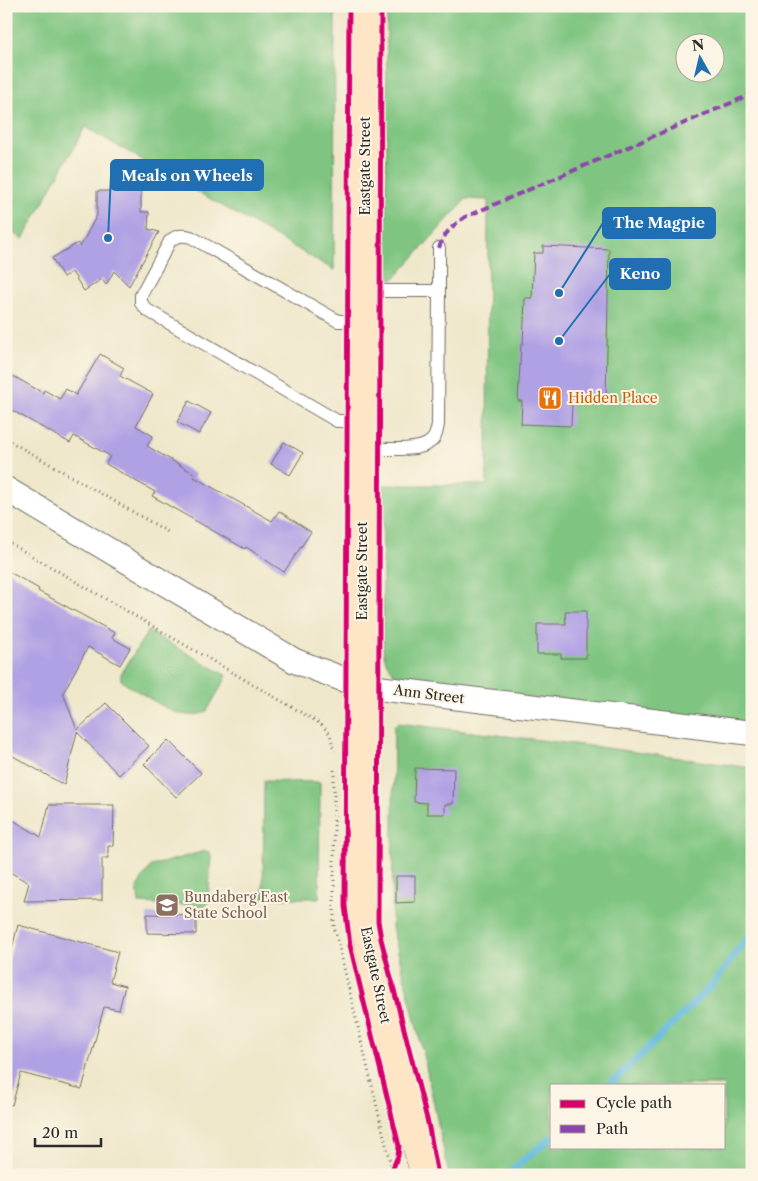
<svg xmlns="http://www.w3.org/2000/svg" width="758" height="1181" font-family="'Libre Caslon Text',serif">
	<rect width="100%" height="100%" fill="#fcf5e5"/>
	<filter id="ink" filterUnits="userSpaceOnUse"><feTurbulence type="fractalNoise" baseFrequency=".02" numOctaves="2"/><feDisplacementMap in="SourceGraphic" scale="10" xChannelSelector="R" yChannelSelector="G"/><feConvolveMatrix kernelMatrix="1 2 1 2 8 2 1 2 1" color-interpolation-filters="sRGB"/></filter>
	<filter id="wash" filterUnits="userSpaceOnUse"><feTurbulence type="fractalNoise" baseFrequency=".0096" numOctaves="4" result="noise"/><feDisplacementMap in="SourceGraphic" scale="20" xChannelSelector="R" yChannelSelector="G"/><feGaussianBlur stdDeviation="1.12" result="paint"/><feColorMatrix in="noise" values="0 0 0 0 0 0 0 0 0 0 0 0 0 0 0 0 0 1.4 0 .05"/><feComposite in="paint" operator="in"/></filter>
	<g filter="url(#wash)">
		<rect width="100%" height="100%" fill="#eee7ca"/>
		<path fill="#7fc581" stroke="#557856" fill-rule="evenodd" d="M 9,6 L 335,6 L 334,270 L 85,127 L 23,239 L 6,229 L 6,11 Z
			M 387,6 L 752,6 L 752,724 L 415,684 C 396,677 386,670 383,649 L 383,485 L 487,485 L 488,200 L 466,199 L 394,279 L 386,279 ZM 686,42 L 716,42 L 716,72 L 686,72 Z
			M 148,631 L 227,676 L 207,711 C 184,723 163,706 144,695 C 136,690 127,686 121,680 L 121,674 Z
			M 397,723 L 599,747 L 752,768 L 752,1175 L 449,1175 L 424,1057 L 392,927 L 394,726 ZM 552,1085 L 724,1085 L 724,1147 L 552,1147 Z
			M 264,781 L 320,782 L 319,898 L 263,898 Z
			M 205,851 L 209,852 L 211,856 L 208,902 L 206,906 L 139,903 L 137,887 L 151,866 Z"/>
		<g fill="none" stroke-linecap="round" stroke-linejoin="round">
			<path stroke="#62b9df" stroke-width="7" d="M 609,1085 L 636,1060 L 711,986 L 752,932
				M 506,1175 L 552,1137"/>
		</g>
		<g id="blocks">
			<path fill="#b0a0e4" d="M 97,191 L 141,191 L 141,212 L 149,212 L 148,229 L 159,232 L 129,286 L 114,271 L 106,285 L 102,279 L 84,291 L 72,272 L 63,277 L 52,258 L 78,243 L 80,247 L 97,215 Z
				M 543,246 L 609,249 L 606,399 L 572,403 L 571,426 L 521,424 L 522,401 L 518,401 L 521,344 L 523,344 L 525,298 L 532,298 L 534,253 L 543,253 Z
				M 100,354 L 124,368 L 120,376 L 153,394 L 136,426 L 153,436 L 147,446 L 195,474 L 194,477 L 272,521 L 279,511 L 311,532 L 284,572 L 246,547 L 245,549 L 152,496 L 155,492 L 106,464 L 110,456 L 74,436 L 70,443 L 6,407 L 6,372 L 43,393 L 44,390 L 60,399 L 66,389 L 76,395 Z
				M 189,401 L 211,413 L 199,434 L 177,422 Z
				M 284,442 L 303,453 L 290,475 L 271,464 Z
				M 6,570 L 39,589 L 38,591 L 115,633 L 112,638 L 130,648 L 120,665 L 88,647 L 63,693 L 77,730 L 106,703 L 149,746 L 119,775 L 77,732 L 64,785 L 6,752 Z
				M 565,611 L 586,611 L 586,658 L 561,658 L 561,654 L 537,654 L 537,624 L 566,624 Z
				M 168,740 L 201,773 L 176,797 L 144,764 Z
				M 415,768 L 454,769 L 453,804 L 445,804 L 445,814 L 427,814 L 427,803 L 414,802 Z
				M 49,805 L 114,805 L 113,846 L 108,846 L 108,858 L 102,858 L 102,900 L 24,901 L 29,883 L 6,870 L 6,831 L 13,820 L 41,837 Z
				M 396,876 L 415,876 L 415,902 L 396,903 Z
				M 147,914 L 196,915 L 196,934 L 147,933 Z
				M 18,925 L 118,952 L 110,982 L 125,986 L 119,1010 L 104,1007 L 82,1089 L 21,1073 L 12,1105 L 6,1104 L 6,971 Z"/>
		</g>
	</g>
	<g filter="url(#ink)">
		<use href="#blocks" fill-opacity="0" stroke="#6f6d63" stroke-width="1"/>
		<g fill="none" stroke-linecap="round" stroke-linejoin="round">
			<g stroke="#6f6d63" stroke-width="14">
				<path id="lane" d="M 439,291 L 439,248
					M 363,421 L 337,421 L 147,310 L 141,303 L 141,295 L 170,241 C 177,235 182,235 191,237 L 338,321 L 364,321
					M 363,448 C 379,448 418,453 430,442 C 436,438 437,431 438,424 L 439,291 L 364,291"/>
			</g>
			<g stroke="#6f6d63" stroke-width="26">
				<path id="street" d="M 6,489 L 295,661 L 361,686 L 752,733"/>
			</g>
			<g stroke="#6f6d63" stroke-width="29">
				<path id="secondary" d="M 365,6 L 361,686 L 362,912 L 381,1003 L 412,1130 L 425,1175"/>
			</g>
			<path stroke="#6f6d63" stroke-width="3" stroke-dasharray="1 4" stroke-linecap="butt" d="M 6,439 L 168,532
				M 6,541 L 321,724 L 330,734 L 334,751
				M 334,770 L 334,926 L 392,1170"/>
			<use href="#lane" stroke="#fff" stroke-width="12"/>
			<use href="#street" stroke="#fff" stroke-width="24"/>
			<use href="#secondary" stroke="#fde5c5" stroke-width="28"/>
			<path stroke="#8e44ad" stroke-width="4" stroke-dasharray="8 4" stroke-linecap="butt" d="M 439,248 C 444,233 452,226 465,217 L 752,94"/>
			<g stroke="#fcf5e5" stroke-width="8">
				<path id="cycleway" d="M 349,6 L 345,906 L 350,945 L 399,1146 L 398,1156 L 392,1170
					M 381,6 L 378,921 L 381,939 L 428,1123 L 438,1175"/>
			</g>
			<use href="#cycleway" stroke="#d6006c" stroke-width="5"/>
		</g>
	</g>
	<defs>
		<g id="restaurant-square" transform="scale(1.25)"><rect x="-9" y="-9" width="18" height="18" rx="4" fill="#e8710a" stroke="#fcf5e5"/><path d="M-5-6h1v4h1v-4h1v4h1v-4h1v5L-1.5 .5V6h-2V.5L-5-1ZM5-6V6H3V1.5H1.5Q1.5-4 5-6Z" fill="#fff"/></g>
		<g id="school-square" transform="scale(1.25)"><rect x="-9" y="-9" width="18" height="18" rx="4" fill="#8d6e63" stroke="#fcf5e5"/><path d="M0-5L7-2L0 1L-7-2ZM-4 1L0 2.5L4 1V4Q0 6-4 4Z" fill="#fff"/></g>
	</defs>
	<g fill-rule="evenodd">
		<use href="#restaurant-square" x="550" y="398"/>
		<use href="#school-square" x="167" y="905"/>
	</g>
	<g text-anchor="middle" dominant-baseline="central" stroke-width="4" stroke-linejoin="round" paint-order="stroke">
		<g font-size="14" fill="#2b2b2b" stroke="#fcf5e5">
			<text transform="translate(365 166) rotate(-90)">Eastgate Street</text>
			<text transform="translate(362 571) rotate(-90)">Eastgate Street</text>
			<text transform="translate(429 694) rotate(7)">Ann Street</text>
			<text transform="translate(376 975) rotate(78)">Eastgate Street</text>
		</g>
		<g font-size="14" fill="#c56008" stroke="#fcf5e5" text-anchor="start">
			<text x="568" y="398">Hidden Place</text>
		</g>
		<g font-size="14" fill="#785e54" stroke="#fcf5e5" text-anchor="start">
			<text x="184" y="897">Bundaberg East<tspan x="184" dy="16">State School</tspan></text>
		</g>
	</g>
	<path fill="none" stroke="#1f6fb2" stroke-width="2" d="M108 238L111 175M559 293L603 223M559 341L610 274"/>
	<g fill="#1f6fb2" stroke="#fcf5e5" stroke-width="2">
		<circle cx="108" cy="238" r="5"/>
		<circle cx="559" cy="293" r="5"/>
		<circle cx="559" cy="341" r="5"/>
	</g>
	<g fill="#1f6fb2" stroke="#1f6fb2" stroke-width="2">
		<rect x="111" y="160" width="152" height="30" rx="5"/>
		<rect x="603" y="208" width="112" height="30" rx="5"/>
		<rect x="610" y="259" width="60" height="30" rx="5"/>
	</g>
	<g font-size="15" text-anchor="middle" font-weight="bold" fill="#fff">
		<text x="187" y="181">Meals on Wheels</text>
		<text x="659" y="228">The Magpie</text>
		<text x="640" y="279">Keno</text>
	</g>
	<rect width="758" height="1181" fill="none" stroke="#fcf5e5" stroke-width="25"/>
	<rect x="550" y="1084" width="175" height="65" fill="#fcf5e5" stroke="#a8a49b"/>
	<rect x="560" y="1100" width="25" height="8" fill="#d6006c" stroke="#a8a49b"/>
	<text x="596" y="1108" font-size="15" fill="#2b2b2b">Cycle path</text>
	<rect x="560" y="1125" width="25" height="8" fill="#8e44ad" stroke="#a8a49b"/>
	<text x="596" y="1134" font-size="15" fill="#2b2b2b">Path</text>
	<g transform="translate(700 58) rotate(352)"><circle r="24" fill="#fcf5e5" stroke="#a8a49b"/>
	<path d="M0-4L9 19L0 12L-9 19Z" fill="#1f6fb2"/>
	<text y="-8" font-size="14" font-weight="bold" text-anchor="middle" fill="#2b2b2b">N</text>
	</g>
	<path d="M35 1138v8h66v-8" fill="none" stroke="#2b2b2b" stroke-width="2.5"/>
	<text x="42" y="1138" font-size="15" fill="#2b2b2b" stroke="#fcf5e5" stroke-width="4" paint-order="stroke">20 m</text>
</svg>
